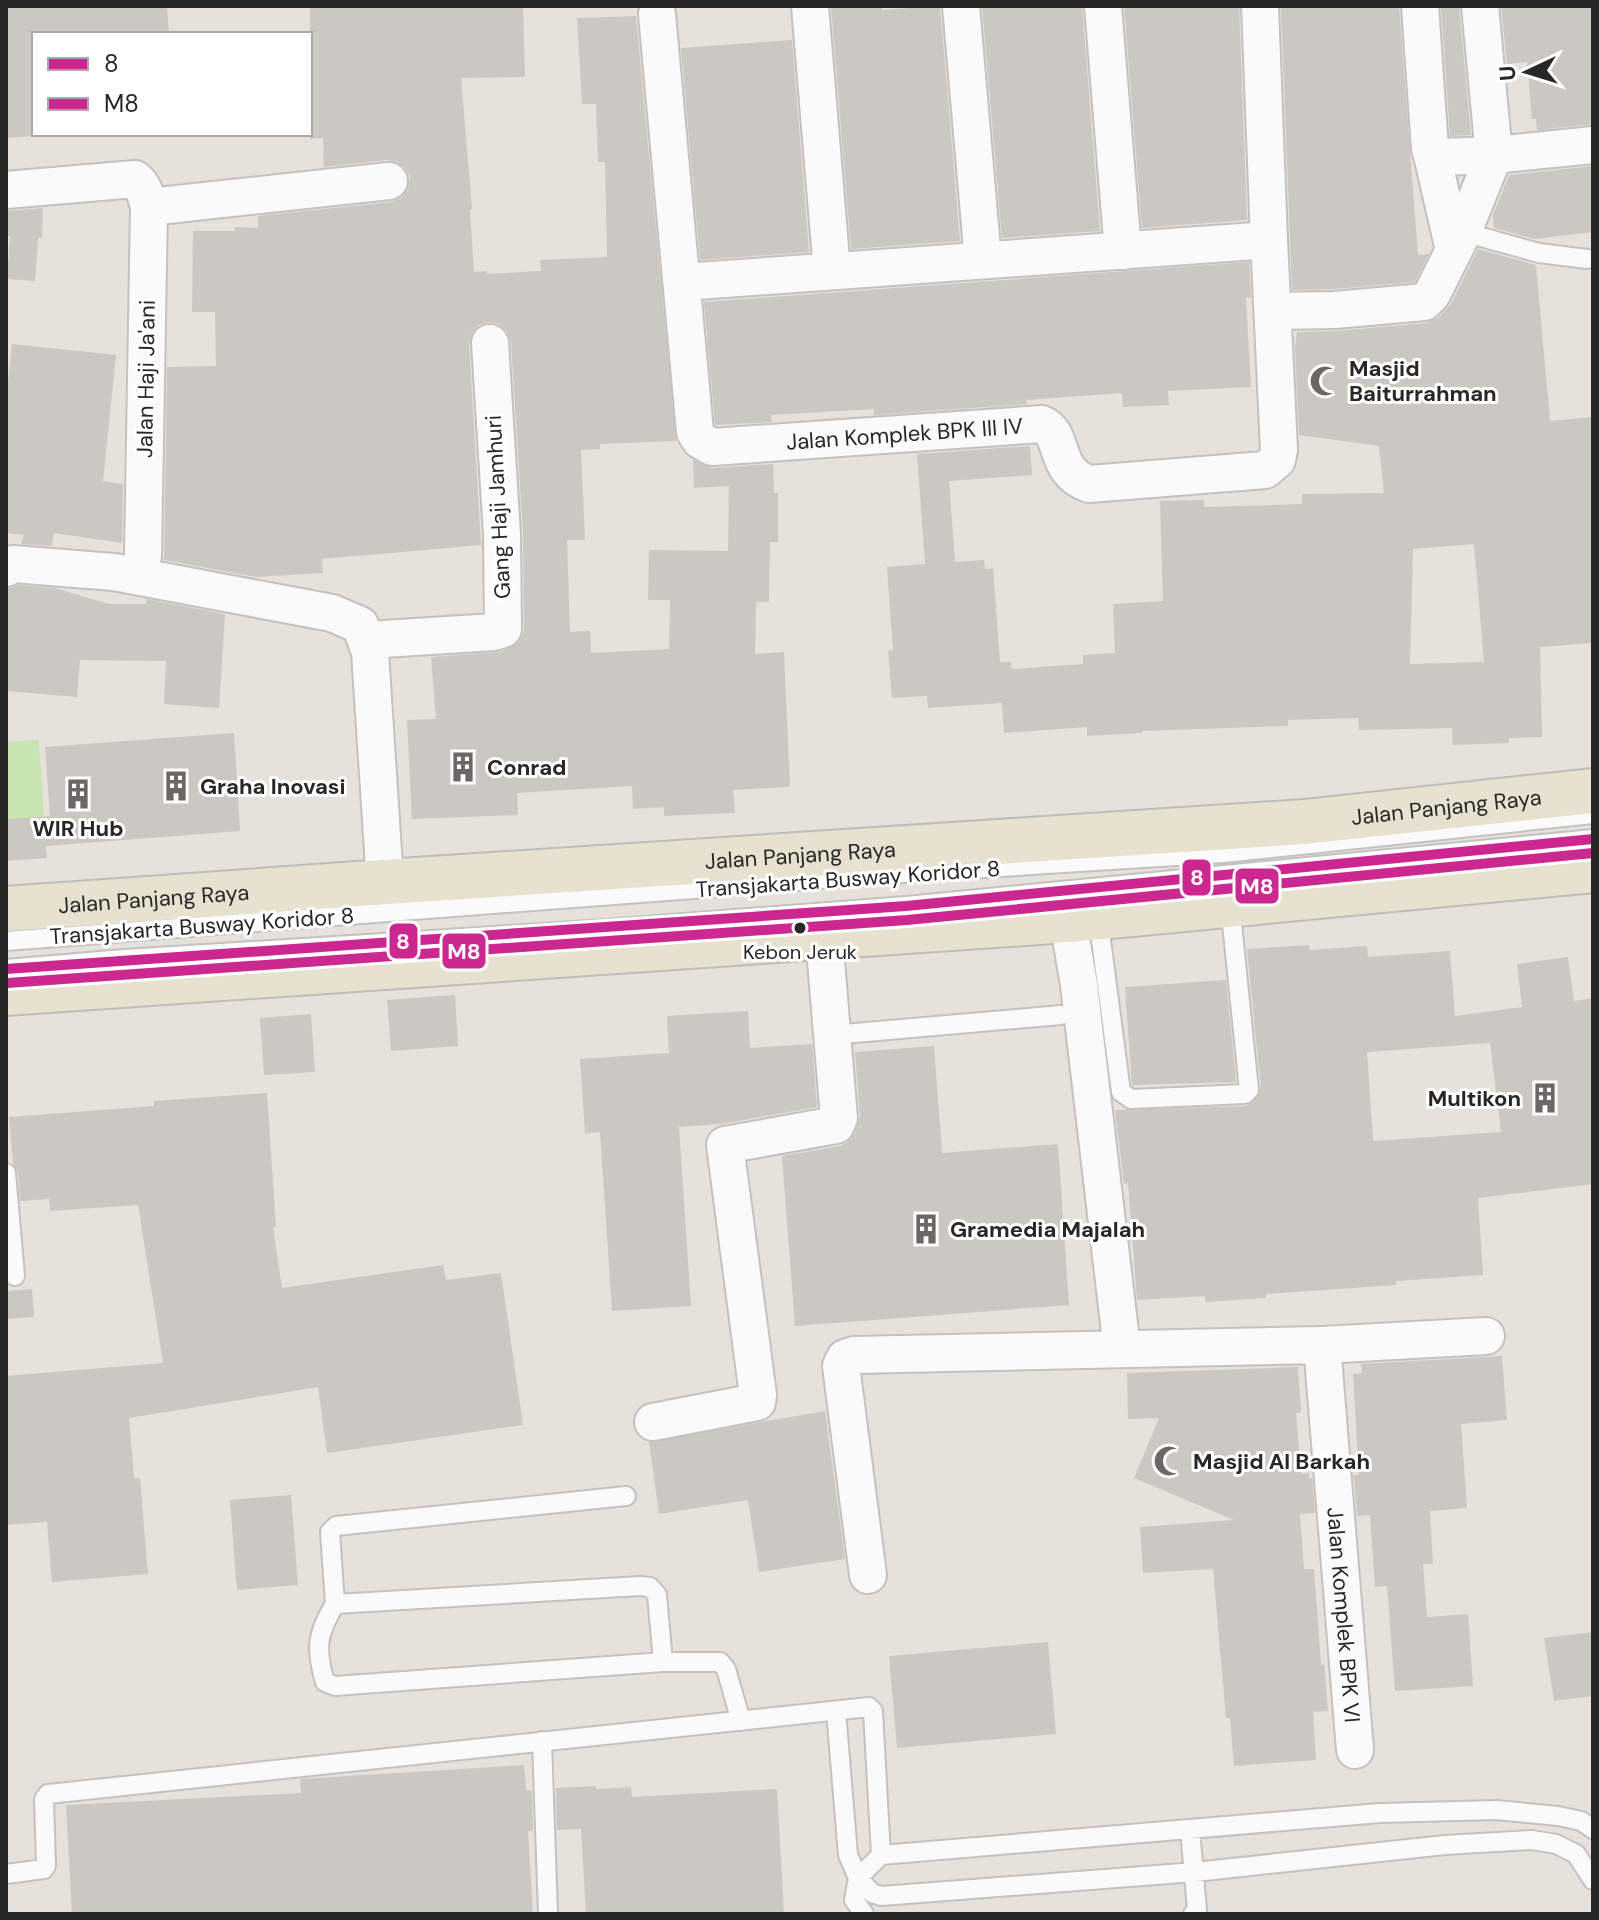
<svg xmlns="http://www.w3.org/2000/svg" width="1599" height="1920" font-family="'DM Sans',sans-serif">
	<rect width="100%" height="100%" fill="#e6e1db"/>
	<path fill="#c7e5b0" d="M 39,740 L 44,817 L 6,819 L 6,742 Z"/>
	<path fill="#cbc7c3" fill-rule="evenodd" d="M 6,6 L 167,6 L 169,34 L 34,34 L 34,136 L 6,138 Z
		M 310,6 L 523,6 L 525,77 L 461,78 L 472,209 L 470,209 L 474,272 L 487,271 L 487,274 L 541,271 L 540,260 L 607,257 L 605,162 L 598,162 L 596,104 L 582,104 L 577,18 L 636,16 L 676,441 L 600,444 L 600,449 L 581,450 L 585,540 L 567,540 L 570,632 L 590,631 L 591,653 L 669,649 L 670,600 L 648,600 L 649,550 L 728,551 L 729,486 L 694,488 L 693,460 L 713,468 L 773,464 L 774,493 L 778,493 L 778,542 L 770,542 L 769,602 L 756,602 L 755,654 L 784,652 L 790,787 L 733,790 L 735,813 L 664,816 L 664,807 L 633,809 L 632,786 L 517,793 L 518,815 L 412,819 L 407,720 L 436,719 L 431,657 L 501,652 L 519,642 L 524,630 L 523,533 L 511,342 L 507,331 L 499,324 L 489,322 L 479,325 L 472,333 L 469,344 L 481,545 L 322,559 L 323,573 L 256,577 L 164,560 L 167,367 L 216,366 L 215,312 L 192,312 L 193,231 L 234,231 L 235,227 L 258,228 L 258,216 L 391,202 L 402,197 L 408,189 L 410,178 L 406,169 L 397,162 L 387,160 L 324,167 L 323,138 L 310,139 Z
		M 831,6 L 882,6 L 882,10 L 940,6 L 960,241 L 851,249 Z
		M 982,6 L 1082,6 L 1100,231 L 1002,238 Z
		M 1124,6 L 1239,6 L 1247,220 L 1142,228 Z
		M 1281,6 L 1399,6 L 1418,255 L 1429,254 L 1415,282 L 1334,289 L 1292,290 Z
		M 1441,6 L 1459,6 L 1471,135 L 1450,136 Z
		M 1501,6 L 1593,6 L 1593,124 L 1537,130 L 1536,119 L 1532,119 L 1527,62 L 1507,64 Z
		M 792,40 L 809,252 L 700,260 L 681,48 Z
		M 1593,166 L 1593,232 L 1534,239 L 1494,228 L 1493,215 L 1509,175 Z
		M 43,208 L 42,238 L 38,238 L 35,281 L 7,279 L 10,236 L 6,236 L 6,211 Z
		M 1478,249 L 1536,265 L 1550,421 L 1593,417 L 1593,643 L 1540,647 L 1542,737 L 1509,738 L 1509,743 L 1453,745 L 1452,728 L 1359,730 L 1358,718 L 1288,720 L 1288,726 L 1142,731 L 1142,733 L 1087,736 L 1087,727 L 1004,733 L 1002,703 L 928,708 L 927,696 L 892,698 L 888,650 L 893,650 L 887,567 L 925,564 L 917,454 L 1030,446 L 1032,475 L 949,481 L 955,562 L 984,560 L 985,569 L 993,568 L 1000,662 L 1011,662 L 1012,669 L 1083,664 L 1083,655 L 1115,653 L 1113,604 L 1163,601 L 1160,501 L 1204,500 L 1204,507 L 1302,504 L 1302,494 L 1384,493 L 1379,446 L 1299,435 L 1295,347 L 1297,332 L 1337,331 L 1427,323 L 1439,317 L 1451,304 ZM 1474,544 L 1484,662 L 1410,664 L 1413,549 Z
		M 1249,262 L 1251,298 L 1246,298 L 1251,387 L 1168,391 L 1169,405 L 1123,407 L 1122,393 L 1026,400 L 1027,404 L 874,415 L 874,409 L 771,415 L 772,422 L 715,425 L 704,302 Z
		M 12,344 L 116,355 L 103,481 L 123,484 L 122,543 L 54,533 L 52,546 L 21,544 L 24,535 L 6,533 L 6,399 Z
		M 18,585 L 55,588 L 109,604 L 146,604 L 146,599 L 225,614 L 219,708 L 164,704 L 166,661 L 80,660 L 77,697 L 6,691 L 6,589 Z
		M 234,733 L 240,831 L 46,846 L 47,858 L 6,861 L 6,819 L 50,816 L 45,747 Z
		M 1309,945 L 1310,950 L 1367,946 L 1368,957 L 1450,951 L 1455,1016 L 1522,1007 L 1517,964 L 1568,957 L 1574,1001 L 1593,998 L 1593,1184 L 1478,1198 L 1483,1275 L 1396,1281 L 1396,1285 L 1266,1294 L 1266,1298 L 1205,1302 L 1205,1296 L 1137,1300 L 1128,1183 L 1124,1184 L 1115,1110 L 1246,1106 L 1253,1102 L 1261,1089 L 1247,949 ZM 1490,1043 L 1501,1132 L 1373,1141 L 1367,1052 Z
		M 1226,980 L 1236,1082 L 1132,1085 L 1125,987 Z
		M 455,995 L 458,1046 L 391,1051 L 387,1000 Z
		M 748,1011 L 750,1048 L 812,1044 L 817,1107 L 721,1124 L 679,1127 L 691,1306 L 612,1311 L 600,1132 L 585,1133 L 580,1059 L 669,1053 L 667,1016 Z
		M 311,1014 L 315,1072 L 264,1075 L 260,1018 Z
		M 934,1046 L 942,1153 L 1058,1144 L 1069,1305 L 795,1326 L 782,1156 L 840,1146 L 848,1142 L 855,1134 L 860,1116 L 855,1052 Z
		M 267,1093 L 276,1227 L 273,1227 L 282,1288 L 443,1265 L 446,1280 L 501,1273 L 523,1425 L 327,1453 L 318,1387 L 129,1418 L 134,1478 L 140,1478 L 148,1574 L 52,1582 L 47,1522 L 6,1525 L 6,1376 L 163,1363 L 138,1205 L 50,1211 L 49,1199 L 20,1201 L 18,1172 L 13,1163 L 9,1117 L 154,1106 L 154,1101 Z
		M 32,1289 L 34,1317 L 6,1319 L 6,1291 Z
		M 1502,1356 L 1507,1420 L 1461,1424 L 1467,1508 L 1430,1511 L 1433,1564 L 1423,1564 L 1427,1617 L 1468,1614 L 1473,1686 L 1395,1691 L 1387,1586 L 1375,1587 L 1370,1515 L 1357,1516 L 1354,1475 L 1359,1475 L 1353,1374 L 1362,1373 L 1361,1364 Z
		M 1298,1367 L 1301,1412 L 1296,1413 L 1301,1474 L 1309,1473 L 1309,1478 L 1312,1478 L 1315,1513 L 1300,1514 L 1304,1569 L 1314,1569 L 1321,1665 L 1324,1664 L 1328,1711 L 1313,1712 L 1316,1760 L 1234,1766 L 1230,1718 L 1226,1718 L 1213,1569 L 1143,1573 L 1140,1527 L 1234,1520 L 1134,1478 L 1159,1418 L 1128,1419 L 1127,1373 Z
		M 825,1411 L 845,1559 L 759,1572 L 748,1500 L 659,1514 L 649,1442 Z
		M 291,1495 L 298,1585 L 237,1590 L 230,1500 Z
		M 1593,1632 L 1593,1696 L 1554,1701 L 1544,1638 Z
		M 1048,1642 L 1056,1734 L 897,1748 L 889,1656 Z
		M 524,1765 L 526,1790 L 532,1790 L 533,1831 L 528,1831 L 533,1914 L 72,1914 L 66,1805 L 301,1793 L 300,1779 Z
		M 596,1786 L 596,1789 L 631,1787 L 632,1797 L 777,1789 L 784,1914 L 586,1914 L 581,1829 L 557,1830 L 556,1788 Z"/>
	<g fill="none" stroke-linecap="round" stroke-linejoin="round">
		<g stroke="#c3c1c2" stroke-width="22">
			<path id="service" d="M 1463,232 L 1539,253 L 1587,259
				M 1098,917 L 1121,1092 L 1131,1099 L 1245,1094 L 1249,1090 L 1230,904
				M 6,941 L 904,873 L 1224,853 L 1593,814
				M 6,969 L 124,959 L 606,929 L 906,906 L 1593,839
				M 832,1035 L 1061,1015
				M 6,1173 L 15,1276
				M 626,1496 L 336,1526 L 330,1532 L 335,1604 L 640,1586 L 650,1587 L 657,1595 L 663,1662 L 720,1662 L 726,1669 L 741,1721
				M 335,1604 C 317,1634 315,1648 325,1682 L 335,1686 L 663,1662
				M 836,1711 L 848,1855 L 858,1878 L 872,1893 L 881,1896 L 1195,1872 L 1445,1845 L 1532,1840 L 1556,1844 L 1576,1854 L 1593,1880
				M 542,1741 L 548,1914
				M 1190,1829 L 1197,1910 L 1193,1914
				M 6,1874 L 44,1869 L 46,1866 L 44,1799 L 48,1794 L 869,1707 L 873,1711 L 881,1855
				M 864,1914 L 854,1900 L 858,1878 L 881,1855 L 1380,1813 L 1496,1810 L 1558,1816 L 1581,1821 L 1593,1829"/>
		</g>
		<g stroke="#c3c1c2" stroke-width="40">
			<g id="minor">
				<path d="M 810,6 L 832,271"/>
				<path d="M 961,6 L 983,260"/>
				<path d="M 1103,6 L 1123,251"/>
				<path d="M 1260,6 L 1269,240"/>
				<path d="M 1420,6 L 1430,149 L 1432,155 L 1440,157 L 1494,155 L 1480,6"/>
				<path id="s1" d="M 657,14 L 695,432 L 700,440 L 712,447 L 1042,424 C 1066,435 1052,471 1089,484 L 1265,470 L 1277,460 L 1279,450 L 1269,240 L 683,282"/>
				<path d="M 1432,155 L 1454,250"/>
				<path d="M 6,190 L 135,179 C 144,186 146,196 149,207 L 143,555 L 140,576"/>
				<path d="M 149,207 L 389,181"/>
				<path d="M 1273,311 L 1335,310 L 1424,302 L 1432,294 L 1463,232 L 1494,155 L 1593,145"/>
				<path d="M 6,568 L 13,564 L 114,572 L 332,613 L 360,625 L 370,652 L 385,882"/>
				<path d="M 368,640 L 494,632 L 503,629 L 502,534 L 490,343"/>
				<path d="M 1068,920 L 1079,985 L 1122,1349"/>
				<path d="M 1322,1345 L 1486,1336"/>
				<path d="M 653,1422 L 757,1402 L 758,1395 L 725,1145 L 836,1125 L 839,1118 L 824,937"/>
				<path id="s2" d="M 868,1575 L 841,1366 L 845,1358 L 854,1355 L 1322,1345 L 1355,1750"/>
			</g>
		</g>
		<g stroke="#bfbdbb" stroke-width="48">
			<g id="primary">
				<path id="s3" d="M 6,909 L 385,882 L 1304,822 L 1593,791"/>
				<path d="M 6,993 L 1068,920 L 1593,870"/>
			</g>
		</g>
		<use href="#service" stroke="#fbfafa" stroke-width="18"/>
		<use href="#minor" stroke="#fbfafa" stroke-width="36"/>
		<use href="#primary" stroke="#e7e1d0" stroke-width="44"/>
		<g stroke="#fff" stroke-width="16">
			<path id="bus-1" d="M 6,969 L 906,906 L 1593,839"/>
		</g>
		<g stroke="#fff" stroke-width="16">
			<path id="bus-2" d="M 7,983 L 907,920 L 1593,853"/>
		</g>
		<use href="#bus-1" stroke="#cc2790" stroke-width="10"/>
		<use href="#bus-2" stroke="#cb2990" stroke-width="10"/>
	</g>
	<defs>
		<g id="mosque-bare" transform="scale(2.4)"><path d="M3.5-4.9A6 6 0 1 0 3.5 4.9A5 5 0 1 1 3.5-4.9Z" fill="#6a6866" stroke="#fff" stroke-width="2.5" paint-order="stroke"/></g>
		<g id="building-bare" transform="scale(2.4)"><path d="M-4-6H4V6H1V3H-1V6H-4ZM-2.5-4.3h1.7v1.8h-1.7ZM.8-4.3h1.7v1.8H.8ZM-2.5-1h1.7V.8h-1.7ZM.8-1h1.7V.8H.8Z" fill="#6a6866" stroke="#fff" stroke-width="2.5" paint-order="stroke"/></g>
	</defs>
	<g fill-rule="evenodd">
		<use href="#mosque-bare" x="1325" y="381"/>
		<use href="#building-bare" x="463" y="767"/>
		<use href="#building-bare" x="176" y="786"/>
		<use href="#building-bare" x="78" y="794"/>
		<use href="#building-bare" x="1545" y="1098"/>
		<use href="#building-bare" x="926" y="1229"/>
		<use href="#mosque-bare" x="1169" y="1461"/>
	</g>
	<circle fill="#272727" stroke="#fff" stroke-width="3" cx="800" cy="928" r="7"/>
	<g text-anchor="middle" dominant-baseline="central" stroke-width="6" stroke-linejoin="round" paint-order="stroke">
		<g font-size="20" fill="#272727" stroke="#fff">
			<text x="800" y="952">Kebon Jeruk</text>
		</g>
		<g font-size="22" font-weight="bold" fill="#272727" stroke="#fff" text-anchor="start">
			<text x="1349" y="368">Masjid<tspan x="1349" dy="25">Baiturrahman</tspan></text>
			<text x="487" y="767">Conrad</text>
			<text x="200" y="786">Graha Inovasi</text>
			<text x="78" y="828" text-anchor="middle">WIR Hub</text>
			<text x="1521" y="1098" text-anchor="end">Multikon</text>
			<text x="950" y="1229">Gramedia Majalah</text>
			<text x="1193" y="1461">Masjid Al Barkah</text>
		</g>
		<g font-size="22" fill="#272727" stroke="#fff">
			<text transform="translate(146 379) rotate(-89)">Jalan Haji Ja'ani</text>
			<text stroke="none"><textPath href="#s1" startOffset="636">Jalan Komplek BPK III IV</textPath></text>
			<text transform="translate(498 507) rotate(-93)">Gang Haji Jamhuri</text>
			<text stroke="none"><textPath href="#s3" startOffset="1444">Jalan Panjang Raya</textPath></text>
			<text stroke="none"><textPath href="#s3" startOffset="796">Jalan Panjang Raya</textPath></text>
			<text transform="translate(848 879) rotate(-4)">Transjakarta Busway Koridor 8</text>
			<text stroke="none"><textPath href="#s3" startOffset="148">Jalan Panjang Raya</textPath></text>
			<text transform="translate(202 926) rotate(-4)">Transjakarta Busway Koridor 8</text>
			<text stroke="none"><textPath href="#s2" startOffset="968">Jalan Komplek BPK VI</textPath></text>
		</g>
	</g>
	<g stroke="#fff" stroke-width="3">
		<rect x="1181" y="858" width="31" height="39" rx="8" fill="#cc2790"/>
		<rect x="1234" y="867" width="46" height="38" rx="8" fill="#cb2990"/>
		<rect x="388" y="922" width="31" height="38" rx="8" fill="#cc2790"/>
		<rect x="441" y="932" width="46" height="38" rx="8" fill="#cb2990"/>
	</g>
	<g font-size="22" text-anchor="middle" font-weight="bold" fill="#fff">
		<text x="1197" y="885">8</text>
		<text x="1257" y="894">M8</text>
		<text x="403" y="949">8</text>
		<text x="464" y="959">M8</text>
	</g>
	<rect width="1599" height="1920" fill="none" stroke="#272727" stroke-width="16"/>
	<rect x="32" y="32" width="280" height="104" fill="#ffffff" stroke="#a9a9a9" stroke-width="2"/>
	<rect x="48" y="58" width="40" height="12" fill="#cc2790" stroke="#a9a9a9" stroke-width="2"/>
	<text x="104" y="72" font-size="24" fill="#272727">8</text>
	<rect x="48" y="98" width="40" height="12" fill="#cb2990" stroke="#a9a9a9" stroke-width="2"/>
	<text x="104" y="112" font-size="24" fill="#272727">M8</text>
	<g transform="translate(1527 72) rotate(266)" stroke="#ffffff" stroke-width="6" paint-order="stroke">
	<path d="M0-6L14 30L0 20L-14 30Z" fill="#272727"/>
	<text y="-12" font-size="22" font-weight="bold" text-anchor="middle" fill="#272727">U</text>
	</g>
</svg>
